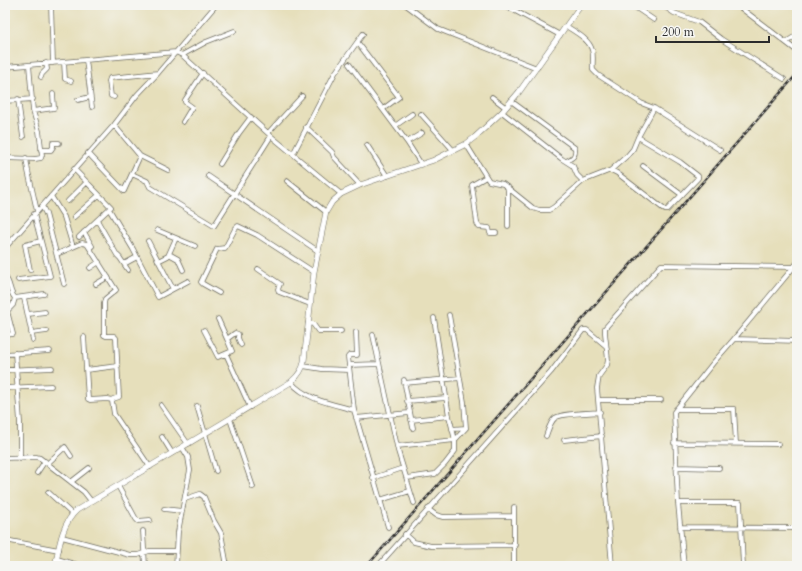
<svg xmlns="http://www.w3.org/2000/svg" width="802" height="571" font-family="Cardo,serif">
	<rect width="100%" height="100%" fill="#f6f6f2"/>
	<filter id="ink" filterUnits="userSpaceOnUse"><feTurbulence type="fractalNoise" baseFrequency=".025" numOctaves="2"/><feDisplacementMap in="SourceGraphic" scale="8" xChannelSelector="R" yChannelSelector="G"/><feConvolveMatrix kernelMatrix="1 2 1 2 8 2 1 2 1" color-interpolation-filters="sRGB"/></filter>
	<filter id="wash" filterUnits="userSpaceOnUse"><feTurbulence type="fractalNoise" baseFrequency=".012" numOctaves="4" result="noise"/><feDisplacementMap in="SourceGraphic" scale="16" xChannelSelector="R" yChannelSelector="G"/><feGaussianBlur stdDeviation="0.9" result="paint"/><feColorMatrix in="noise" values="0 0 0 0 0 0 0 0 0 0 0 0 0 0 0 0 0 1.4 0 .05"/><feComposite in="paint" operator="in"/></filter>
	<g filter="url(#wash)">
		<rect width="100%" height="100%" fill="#e6dfbb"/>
	</g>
	<g filter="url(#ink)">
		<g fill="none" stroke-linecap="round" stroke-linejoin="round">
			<g stroke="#6c6a5d" stroke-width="5.5">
				<path id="minor" d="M 51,5 L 53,63
					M 406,5 L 438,29 L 537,68
					M 632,5 L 654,20
					M 662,5 L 674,13 L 699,22 L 721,39 L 784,79
					M 737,5 L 797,51
					M 506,6 L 560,35
					M 566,26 C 575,32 589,39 592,50 C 594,56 592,64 593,70 L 598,75 L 641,103 L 654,108 L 720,150
					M 786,42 L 797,35
					M 358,43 L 399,97 L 383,109
					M 182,55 L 206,42 L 234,31
					M 86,60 L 92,107
					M 64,62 L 65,79 L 71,81
					M 349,64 L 407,142 L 421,164
					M 5,67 L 176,52 L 182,55 L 271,136 L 341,194
					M 41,77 L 42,74 L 47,69 L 46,63
					M 114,97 L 111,96 L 109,81 L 110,78 L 158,73
					M 492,97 L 505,107
					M 18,99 L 23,137
					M 78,100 L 90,97
					M 5,101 L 33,99
					M 511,101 L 575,148 C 576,156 573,158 566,161
					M 33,111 L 54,108 L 53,94
					M 502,112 L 562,159 L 573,166 L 577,175 L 583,181
					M 421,114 L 453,150
					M 183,122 L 192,107 L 185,102 L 185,100 L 203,73
					M 114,125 L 140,156 L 168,170
					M 395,126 L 412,114
					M 306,127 L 332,152 L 334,157 L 360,185
					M 268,133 L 302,96
					M 407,142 L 422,133
					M 466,144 L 489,181 L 503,184 L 533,208 L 539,210 L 549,210 L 554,207 L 583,181 L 611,170 L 617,173 L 665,210 L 667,210 L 698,178 L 698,176 L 680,162 L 638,137
					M 367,145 L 387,176
					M 41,150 L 51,150 L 53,147 L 53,143 L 59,143
					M 88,153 L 124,191 L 140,156
					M 293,154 L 335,73 L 363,34
					M 5,158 L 35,159 L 41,158 L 42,155 L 39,131 L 33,111 L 29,65
					M 26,158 L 28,171 L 37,211
					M 220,164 L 239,133 L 251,117
					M 643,166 L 682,195
					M 74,169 L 111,207 L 79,237
					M 611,170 L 628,155 L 633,149 L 638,137 L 654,108
					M 132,174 L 147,181 L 150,187 L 214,226 L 271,136
					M 208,176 L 318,251
					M 486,177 L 472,185 L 477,223 L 479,227 L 489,228 L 490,233 L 496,233
					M 287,181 L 326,212
					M 508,187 L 508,226
					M 51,196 L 64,217 L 73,247
					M 68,201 L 87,182
					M 42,206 L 46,214 L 64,284
					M 109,209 L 133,249 L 158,297 L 188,281
					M 74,217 L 99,195
					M 97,220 L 117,255 L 120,258 L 128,270
					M 157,230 L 195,246
					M 84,232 L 92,246
					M 148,241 L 173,289
					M 5,248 L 114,125 L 137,95 L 158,73 L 216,5
					M 57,254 L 82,243 L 87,244 L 116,290 L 105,299 L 104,303 L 104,335 L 106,336 L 114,336 L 116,338 L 119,397 L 113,399 L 112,401 L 114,414 L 150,467
					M 169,254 L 178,259 L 183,270
					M 158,261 L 168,256 L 176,238
					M 124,264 L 137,257
					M 90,268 L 99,262
					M 258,269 L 280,284 L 278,289 L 279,292 L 310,304
					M 30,270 L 25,245 L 41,241
					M 5,277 C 11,283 9,292 15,298 L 44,294
					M 18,280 L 50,276 L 34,214
					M 96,284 L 108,277
					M 219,293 L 203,284 L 201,282 L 217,249 L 225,248 L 235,229 L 238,226 L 257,235 L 314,272
					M 24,298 L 33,340
					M 28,314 L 45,312
					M 218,319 L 227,339
					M 308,323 L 313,324 L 318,331 L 341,331
					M 204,330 L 218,357 L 232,351 L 227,339 L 235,333 L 238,334 L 238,338 L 241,345
					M 356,332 L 357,355 L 350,355 L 348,357 L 354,410 L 388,527
					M 31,333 L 47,331
					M 5,335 L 13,334 L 7,311 L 13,305 L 15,298
					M 373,335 L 398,451 L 414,503
					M 84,337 L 88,399 L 90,400 L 107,399 L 112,400
					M 734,339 L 797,263
					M 15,353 L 20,422 L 20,458
					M 5,354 L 50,351
					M 226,354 L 250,407
					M 349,365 L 379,364
					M 303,366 L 322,369 L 349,370
					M 5,370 L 52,368
					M 86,370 L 118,366
					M 404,380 L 413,428
					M 291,382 C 306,400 333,404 354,410
					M 404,383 L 460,378
					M 5,388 L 51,386
					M 598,400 L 661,400
					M 407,401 L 446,398
					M 161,405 L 188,444
					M 197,406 L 216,471
					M 676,409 L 734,409 L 736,444
					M 356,418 L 409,413
					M 230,419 L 253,487
					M 411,420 L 449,416
					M 452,429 L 466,428
					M 546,436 C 548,431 550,422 555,418 C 560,413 591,413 600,412
					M 162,437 L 172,453
					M 564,440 L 602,436
					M 674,443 L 778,444
					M 397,446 L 455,440 L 466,428 L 464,402 L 449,315
					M 5,458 L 36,457 L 40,458 L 84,492 L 91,501
					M 48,463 L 65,447 L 71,456
					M 676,467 L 719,468
					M 37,473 L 45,461
					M 373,478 L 403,468
					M 407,478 L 435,474 L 445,464 L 455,451 L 455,440 L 449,416 L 434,318
					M 71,482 L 89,468
					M 118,486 L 136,519 L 138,521 L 150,520
					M 48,492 L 72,514
					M 185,499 L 200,494 L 204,497 L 214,521 L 221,533 L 227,566
					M 380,500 L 410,491
					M 678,503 L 740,503 L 743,566
					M 164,509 L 182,511
					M 428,509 L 436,515 L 443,517 L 514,516
					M 680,527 L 797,528
					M 143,531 L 145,566
					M 405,534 L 414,542 L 431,546 L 515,545
					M 62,537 L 130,555 L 138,555 L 149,551 L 176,551
					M 5,540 L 59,550
					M 57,559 L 81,566
					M 176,566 L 178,532 L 190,470 L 188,457 L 182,447
					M 378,566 L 551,372 L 583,330 L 587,330 L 606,346
					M 514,566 L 514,507
					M 612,566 L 597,388 L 599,376 L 607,365 L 608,360 L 605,333 L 605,328 L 661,265 L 797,267
					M 684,566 L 678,503 L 674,412 L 713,363 L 734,339 L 797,341"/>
			</g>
			<g stroke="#6c6a5d" stroke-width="6">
				<path id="tertiary" d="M 55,566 C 59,547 62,523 77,510 L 291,382 C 298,376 303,370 304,361 L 314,272 L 326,212 L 332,202 L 341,194 L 360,185 L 434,160 L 466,144 L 475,137 L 502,112 L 519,92 L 581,5"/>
			</g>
			<use href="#minor" stroke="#fff" stroke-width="4"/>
			<use href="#tertiary" stroke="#fff" stroke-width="5"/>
			<g stroke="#2b2b2b" stroke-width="2.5">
				<path id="rail" d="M 367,566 L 797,74"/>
			</g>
			<use href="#rail" stroke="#f6f6f2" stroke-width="1" stroke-dasharray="3" stroke-linecap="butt"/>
		</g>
	</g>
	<rect width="802" height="571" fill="none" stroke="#f6f6f2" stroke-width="20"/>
	<path d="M656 36v6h113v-6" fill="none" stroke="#2b2b2b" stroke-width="2"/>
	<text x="662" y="36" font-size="12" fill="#2b2b2b" stroke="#f6f6f2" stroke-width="3" paint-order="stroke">200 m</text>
</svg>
